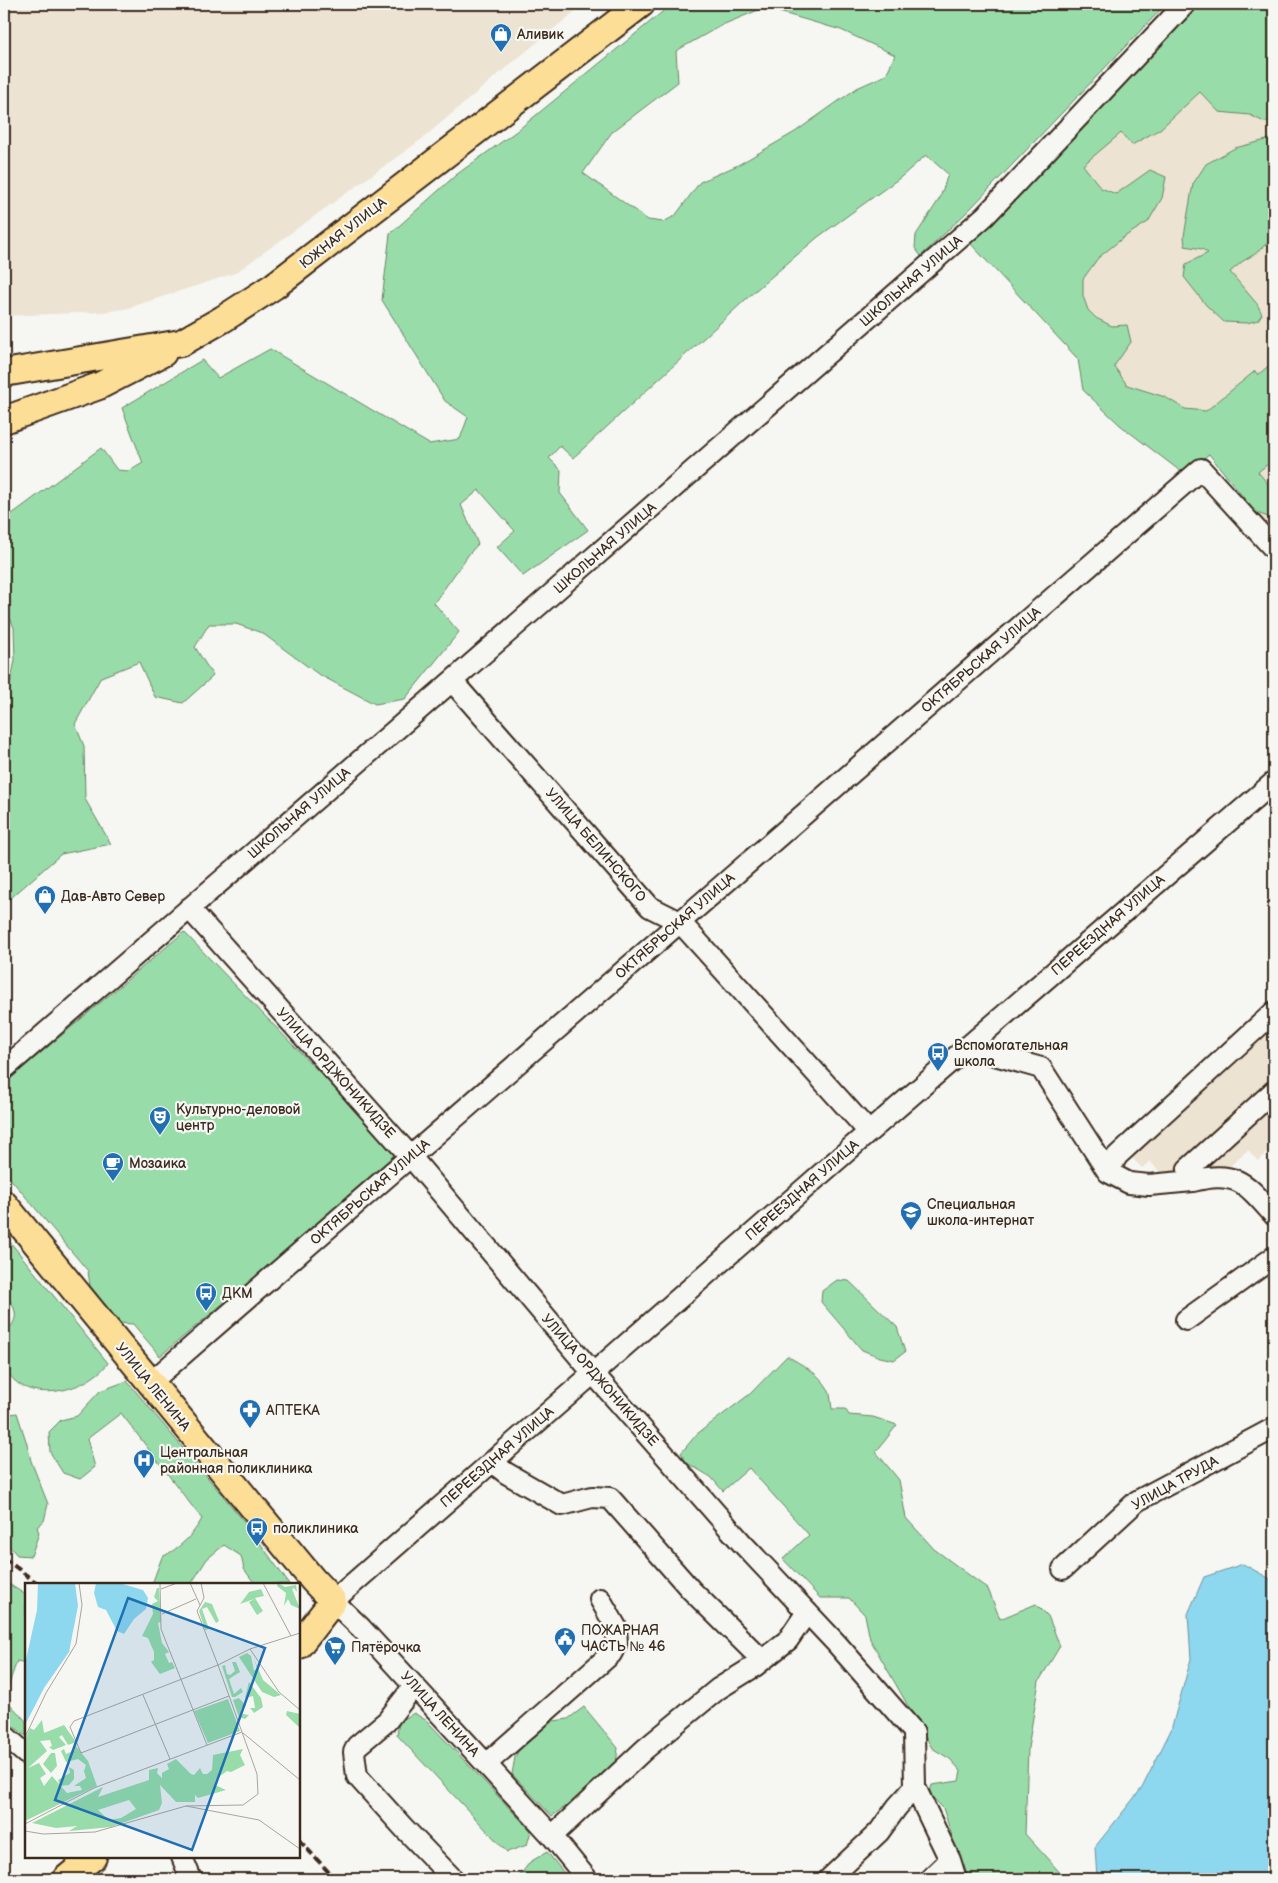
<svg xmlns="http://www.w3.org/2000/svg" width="1278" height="1883" font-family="'Balsamiq Sans',sans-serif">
	<rect width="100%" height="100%" fill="#f6f6f2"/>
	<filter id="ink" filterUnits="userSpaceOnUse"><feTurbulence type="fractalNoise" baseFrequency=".02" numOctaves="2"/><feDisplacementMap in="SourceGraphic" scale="10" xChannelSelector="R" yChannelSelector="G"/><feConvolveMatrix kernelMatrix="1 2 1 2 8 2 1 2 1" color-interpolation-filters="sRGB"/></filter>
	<g filter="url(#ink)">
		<path fill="#ece3d2" d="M 4,4 L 584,4 L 496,76 L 422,139 L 235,273 L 125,309 L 102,312 L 4,316 Z
			M 1200,4 L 1274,4 L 1274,535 L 1210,454 L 1184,474 L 970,243 Z
			M 1274,999 L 1274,1131 L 1271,1135 L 1274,1139 L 1274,1146 L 1258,1161 L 1248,1150 L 1230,1166 L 1161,1174 L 1150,1161 L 1142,1168 L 1118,1144 L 1139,1123 Z"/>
		<path fill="#98dda9" stroke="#6a8464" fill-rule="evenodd" d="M 672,4 L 1166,4 L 970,209 L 921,256 L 915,248 L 916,235 L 940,198 L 948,174 L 926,155 L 901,177 L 818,237 L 756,290 L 573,458 L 560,446 L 549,458 L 561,470 L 560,493 L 588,530 L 523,576 L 497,547 L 515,531 L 479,490 L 461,505 L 478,544 L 469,554 L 434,603 L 459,632 L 405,699 L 375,704 L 318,674 L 262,633 L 236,624 L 209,624 L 195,647 L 213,676 L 183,703 L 155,697 L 139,662 L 101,677 L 75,724 L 84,746 L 85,799 L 111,844 L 61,854 L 4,904 L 4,690 L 10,685 L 15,660 L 14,628 L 5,605 L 4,605 L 4,520 L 101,448 L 117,470 L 129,471 L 143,463 L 122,408 L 202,360 L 218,378 L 270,349 L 429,444 L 460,439 L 468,417 L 445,401 L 382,300 L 390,234 L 456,175 L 518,130 ZM 773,4 L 779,12 L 841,30 L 895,55 L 886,75 L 857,88 L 795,132 L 738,165 L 700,182 L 675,216 L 663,222 L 648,220 L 583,173 L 612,132 L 678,82 L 676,51 L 722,25 Z
			M 1200,4 L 1274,4 L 1274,122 L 1264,122 L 1250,115 L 1219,112 L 1200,92 L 1160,129 L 1132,145 L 1121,133 L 1083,165 L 1101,188 L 1116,194 L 1150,170 L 1166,177 L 1162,198 L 1148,222 L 1124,237 L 1098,258 L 1083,279 L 1083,296 L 1088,310 L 1096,318 L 1112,326 L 1127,325 L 1131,342 L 1114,366 L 1127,385 L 1165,397 L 1185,409 L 1206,411 L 1255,371 L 1258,375 L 1274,361 L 1274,459 L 1258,472 L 1274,491 L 1273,519 L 1255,512 L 1209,454 L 1184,474 L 1120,425 L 1083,390 L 1078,359 L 970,243 Z
			M 1274,138 L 1274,237 L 1255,254 L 1243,261 L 1230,272 L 1257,304 L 1262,314 L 1258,320 L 1247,323 L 1224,322 L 1206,305 L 1184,277 L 1186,264 L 1208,253 L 1202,249 L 1185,246 L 1184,236 L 1193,184 L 1206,164 L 1235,148 Z
			M 184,932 L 400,1156 L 160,1356 L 133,1324 L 119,1323 L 90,1286 L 88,1271 L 4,1171 L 4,1084 Z
			M 4,1236 L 6,1237 L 108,1363 C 86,1393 21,1408 4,1365 C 1,1358 4,1343 4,1334 C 29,1311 5,1304 4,1283 C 3,1268 4,1252 4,1236 Z
			M 837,1280 L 849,1281 L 897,1327 L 905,1352 L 894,1360 L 880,1357 L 862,1350 L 821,1302 L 822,1291 Z
			M 787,1356 C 801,1364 820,1374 828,1389 C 831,1394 831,1403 832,1409 L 845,1409 L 849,1415 L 873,1417 L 897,1425 L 876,1452 L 899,1480 L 906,1518 L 934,1549 L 988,1589 L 1000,1619 L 1036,1604 L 1048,1616 L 1060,1646 L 1039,1681 L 1028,1748 L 1025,1834 L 1064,1877 L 1064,1879 L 970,1879 L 964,1873 L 943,1808 L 929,1794 L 932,1785 L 959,1781 L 961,1771 L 950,1759 L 932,1748 L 870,1639 L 865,1615 L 849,1598 L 820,1598 L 783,1559 L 809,1535 L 749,1468 L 723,1491 L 711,1477 L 687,1463 L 681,1453 L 697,1434 L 750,1394 Z
			M 127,1381 L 248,1526 L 289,1584 L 255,1584 L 244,1569 L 241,1556 L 224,1545 L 207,1559 L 191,1584 L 152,1584 L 162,1557 C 180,1548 192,1536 202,1519 L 121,1413 L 87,1439 L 95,1467 L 80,1479 L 63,1473 L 50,1452 L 49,1432 L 61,1420 L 77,1416 L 100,1391 Z
			M 17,1413 L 27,1444 L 31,1461 L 48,1504 L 44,1521 L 37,1527 L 39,1533 L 31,1556 L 17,1555 L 4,1540 L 4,1415 Z
			M 4,1581 L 26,1595 L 26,1663 L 17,1661 L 11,1678 L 6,1700 L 26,1721 L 26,1736 L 4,1719 Z
			M 584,1707 L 618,1748 L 616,1764 L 603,1780 L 552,1816 L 512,1774 L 515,1757 L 521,1746 L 546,1722 L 568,1719 Z
			M 414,1713 L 427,1721 L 531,1831 L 527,1845 L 507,1852 L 397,1735 L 399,1722 Z
			M 547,1852 L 569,1879 L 519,1879 L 518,1878 L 530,1862 Z"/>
		<path fill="#8ed8ef" stroke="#6d929b" d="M 1243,1564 L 1274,1581 L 1274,1879 L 1097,1879 L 1095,1847 L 1142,1788 L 1171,1730 L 1191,1659 L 1188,1614 L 1204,1577 Z"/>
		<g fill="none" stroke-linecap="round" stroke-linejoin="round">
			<g stroke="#3b2a1e" stroke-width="24">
				<path id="minor" d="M 452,681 L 650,907 L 680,922 L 869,1132
					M 189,908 L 411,1157 L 593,1373 L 741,1542 L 837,1644 L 914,1732 L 915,1787 L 950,1860 L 956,1879
					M 966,1047 L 1041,1068 L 1108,1172 L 1129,1183 L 1149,1185 L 1193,1181
					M 4,1069 L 452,681 L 985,216 L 1185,4
					M 1274,1091 L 1188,1169 L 1193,1181 C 1237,1169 1247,1185 1274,1215
					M 1108,1172 L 1117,1156 L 1274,1012
					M 1186,1320 L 1274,1257
					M 150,1383 L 1201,469 L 1274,549
					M 492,1462 L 506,1473 L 562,1505 L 592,1497 L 610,1498 L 691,1590 L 762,1660
					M 1063,1569 L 1137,1501 L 1274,1428
					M 414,1686 L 387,1721 L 357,1746 L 354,1752 L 357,1776 L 403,1827 L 453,1879
					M 4,1735 L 26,1754
					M 486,1764 L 611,1654 L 617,1643 L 616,1627 L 600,1599
					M 552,1836 L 645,1749 L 718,1689 L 755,1666 L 788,1640 L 807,1612
					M 182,1857 L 191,1879
					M 587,1879 L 552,1836 L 361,1628 L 333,1601 L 869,1132 L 1274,782
					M 829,1879 L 879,1832 L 897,1807 L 915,1787
					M 930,1879 L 950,1860"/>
			</g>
			<g stroke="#3b2a1e" stroke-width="30">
				<path id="major" d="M 4,373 L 181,343 L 223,319 L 274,286 L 641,4
					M 4,420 L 99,386 L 163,353
					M 4,1204 L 237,1488 L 313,1580 L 333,1601 L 299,1645
					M 66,1879 L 93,1857"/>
			</g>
			<use href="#minor" stroke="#f6f6f2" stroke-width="20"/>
			<use href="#major" stroke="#fdde96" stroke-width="26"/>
			<path stroke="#3b2a1e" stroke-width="4" stroke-dasharray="8 4" stroke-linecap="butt" d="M 4,1558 L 38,1584
				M 299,1840 L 335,1879"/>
		</g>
	</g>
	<defs>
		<g id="shop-pin" transform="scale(1.125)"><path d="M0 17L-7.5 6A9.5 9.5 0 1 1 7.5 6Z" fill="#1f6fb2" stroke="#f6f6f2"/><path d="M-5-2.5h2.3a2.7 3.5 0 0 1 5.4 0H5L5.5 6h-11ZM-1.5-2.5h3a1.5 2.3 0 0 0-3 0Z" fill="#fff"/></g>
		<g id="bus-pin" transform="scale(1.125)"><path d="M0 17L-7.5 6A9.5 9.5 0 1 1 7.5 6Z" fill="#1f6fb2" stroke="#f6f6f2"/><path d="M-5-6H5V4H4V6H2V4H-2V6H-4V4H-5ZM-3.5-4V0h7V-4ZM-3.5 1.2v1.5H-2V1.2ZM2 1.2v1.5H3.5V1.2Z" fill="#fff"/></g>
		<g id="theatre-pin" transform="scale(1.125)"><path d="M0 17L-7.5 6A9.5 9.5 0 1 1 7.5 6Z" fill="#1f6fb2" stroke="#f6f6f2"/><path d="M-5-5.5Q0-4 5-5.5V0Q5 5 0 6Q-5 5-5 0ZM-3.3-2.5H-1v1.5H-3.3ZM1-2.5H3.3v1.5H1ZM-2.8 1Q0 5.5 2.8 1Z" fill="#fff"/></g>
		<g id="cafe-pin" transform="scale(1.125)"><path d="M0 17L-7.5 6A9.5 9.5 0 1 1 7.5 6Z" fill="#1f6fb2" stroke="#f6f6f2"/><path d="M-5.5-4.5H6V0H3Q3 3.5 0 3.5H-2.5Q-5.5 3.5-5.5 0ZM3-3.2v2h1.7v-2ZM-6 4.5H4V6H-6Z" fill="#fff"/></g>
		<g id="school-pin" transform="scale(1.125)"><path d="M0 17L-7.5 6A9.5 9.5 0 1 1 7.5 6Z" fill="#1f6fb2" stroke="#f6f6f2"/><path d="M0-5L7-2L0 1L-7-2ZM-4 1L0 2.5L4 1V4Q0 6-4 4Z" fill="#fff"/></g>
		<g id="pharmacy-pin" transform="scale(1.125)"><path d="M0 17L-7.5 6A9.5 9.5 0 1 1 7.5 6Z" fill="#1f6fb2" stroke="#f6f6f2"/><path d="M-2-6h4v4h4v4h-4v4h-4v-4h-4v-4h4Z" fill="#fff"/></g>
		<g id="hospital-pin" transform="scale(1.125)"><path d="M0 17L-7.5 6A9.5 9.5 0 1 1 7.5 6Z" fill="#1f6fb2" stroke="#f6f6f2"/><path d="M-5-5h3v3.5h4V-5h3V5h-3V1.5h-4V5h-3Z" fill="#fff"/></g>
		<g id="civic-pin" transform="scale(1.125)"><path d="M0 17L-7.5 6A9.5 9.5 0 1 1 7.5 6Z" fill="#1f6fb2" stroke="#f6f6f2"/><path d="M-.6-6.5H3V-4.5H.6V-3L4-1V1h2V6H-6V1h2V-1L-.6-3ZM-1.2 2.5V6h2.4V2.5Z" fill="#fff"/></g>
		<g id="supermarket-pin" transform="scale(1.125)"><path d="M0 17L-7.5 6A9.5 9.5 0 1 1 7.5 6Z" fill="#1f6fb2" stroke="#f6f6f2"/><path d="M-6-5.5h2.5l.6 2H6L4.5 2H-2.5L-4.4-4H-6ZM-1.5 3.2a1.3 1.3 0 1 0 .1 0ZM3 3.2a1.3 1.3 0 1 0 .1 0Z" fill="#fff"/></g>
	</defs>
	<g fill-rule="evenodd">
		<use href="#shop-pin" x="501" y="34"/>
		<use href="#shop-pin" x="45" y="896"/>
		<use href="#bus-pin" x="938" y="1053"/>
		<use href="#theatre-pin" x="160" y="1117"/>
		<use href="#cafe-pin" x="113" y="1163"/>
		<use href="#school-pin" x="911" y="1212"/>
		<use href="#bus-pin" x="206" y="1293"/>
		<use href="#pharmacy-pin" x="250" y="1410"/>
		<use href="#hospital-pin" x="144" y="1460"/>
		<use href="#bus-pin" x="257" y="1528"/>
		<use href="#civic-pin" x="565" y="1638"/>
		<use href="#supermarket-pin" x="335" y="1647"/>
	</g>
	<g text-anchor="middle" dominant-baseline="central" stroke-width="4.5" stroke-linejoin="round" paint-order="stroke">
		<g font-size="14" fill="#3b2a1e" stroke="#f6f6f2" text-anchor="start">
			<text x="517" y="34">Аливик</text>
			<text x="61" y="896">Дав-Авто Север</text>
			<text x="954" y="1045">Вспомогательная<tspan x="954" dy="16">школа</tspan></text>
			<text x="176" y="1109">Культурно-деловой<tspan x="176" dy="16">центр</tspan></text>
			<text x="129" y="1163">Мозаика</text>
			<text x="927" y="1204">Специальная<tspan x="927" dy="16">школа-интернат</tspan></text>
			<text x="222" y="1293">ДКМ</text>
			<text x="266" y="1410">АПТЕКА</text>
			<text x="160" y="1452">Центральная<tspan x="160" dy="16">районная поликлиника</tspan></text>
			<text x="273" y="1528">поликлиника</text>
			<text x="581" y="1630">ПОЖАРНАЯ<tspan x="581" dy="16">ЧАСТЬ № 46</tspan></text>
			<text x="351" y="1647">Пятёрочка</text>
		</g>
		<g font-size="14" fill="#3b2a1e" stroke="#f6f6f2">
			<text transform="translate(343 233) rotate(-38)">ЮЖНАЯ УЛИЦА</text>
			<text transform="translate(911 281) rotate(-41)">ШКОЛЬНАЯ УЛИЦА</text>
			<text transform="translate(605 548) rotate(-41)">ШКОЛЬНАЯ УЛИЦА</text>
			<text transform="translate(981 660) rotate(-41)">ОКТЯБРЬСКАЯ УЛИЦА</text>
			<text transform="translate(299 813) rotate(-41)">ШКОЛЬНАЯ УЛИЦА</text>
			<text transform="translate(596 845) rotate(49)">УЛИЦА БЕЛИНСКОГО</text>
			<text transform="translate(1108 925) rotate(-41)">ПЕРЕЕЗДНАЯ УЛИЦА</text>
			<text transform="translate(675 926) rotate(-41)">ОКТЯБРЬСКАЯ УЛИЦА</text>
			<text transform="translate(336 1073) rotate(48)">УЛИЦА ОРДЖОНИКИДЗЕ</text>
			<text transform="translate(802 1190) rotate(-41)">ПЕРЕЕЗДНАЯ УЛИЦА</text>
			<text transform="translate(370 1192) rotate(-41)">ОКТЯБРЬСКАЯ УЛИЦА</text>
			<text transform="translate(600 1380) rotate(49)">УЛИЦА ОРДЖОНИКИДЗЕ</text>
			<text transform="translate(153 1387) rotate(51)">УЛИЦА ЛЕНИНА</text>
			<text transform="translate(497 1457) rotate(-41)">ПЕРЕЕЗДНАЯ УЛИЦА</text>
			<text transform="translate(1175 1483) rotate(-29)">УЛИЦА ТРУДА</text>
			<text transform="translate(440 1714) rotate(48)">УЛИЦА ЛЕНИНА</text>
		</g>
	</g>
	<g transform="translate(25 1583)">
		<rect width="275" height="275" fill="#f6f6f2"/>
		<path d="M 253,0 L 260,4 L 271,2 L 272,9 L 269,5 L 267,6 L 275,26 L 266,22 L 263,16 L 259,23 L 261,10 L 252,3 ZM 132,5 L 134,5 L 136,39 L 133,40 L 137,60 L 144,69 L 140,71 L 144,80 L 147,79 L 150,85 L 135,91 L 126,79 L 129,77 L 129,69 L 123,55 L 117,53 L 128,31 L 127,21 L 133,18 L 129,14 ZM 236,6 L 239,13 L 230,15 L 238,28 L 232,32 L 224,19 L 229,16 L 215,21 L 224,9 ZM 180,19 L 187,21 L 194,38 L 191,40 L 182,24 L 177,26 L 184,46 L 180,47 L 174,28 ZM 222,70 L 226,73 L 229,88 L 232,85 L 229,76 L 238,97 L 256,112 L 249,114 L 237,109 L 214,74 ZM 207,79 L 211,79 L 215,89 L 204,96 L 209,111 L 216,105 L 218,109 L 210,114 L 207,114 L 197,83 L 200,82 L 202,91 L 205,92 L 210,88 ZM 224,99 L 236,115 L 238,124 L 229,130 L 225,125 L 230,125 L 228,113 L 220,115 ZM 214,115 L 221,123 L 216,126 L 217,131 L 224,132 L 220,136 L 214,134 L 208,117 ZM 203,116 L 215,148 L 183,160 L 169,128 ZM 262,128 L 275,131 L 275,145 L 261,132 ZM 17,137 L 19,150 L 39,142 L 51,159 L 43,162 L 37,152 L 34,154 L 41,162 L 28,167 L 24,164 L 27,163 L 25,157 L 15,158 L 22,168 L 3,185 L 14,180 L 21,191 L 15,195 L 19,203 L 27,193 L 42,210 L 57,207 L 55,203 L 49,203 L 61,195 L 59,188 L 61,182 L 53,176 L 41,179 L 36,168 L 39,166 L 41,171 L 50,167 L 50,162 L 63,178 L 72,203 L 0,238 L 0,157 L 5,145 L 9,147 ZM 218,166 L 215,172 L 220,182 L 206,189 L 202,188 L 191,196 L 190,202 L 201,207 L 173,215 L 170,212 L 170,219 L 151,219 L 135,202 L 137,220 L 134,227 L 86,244 L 44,248 L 52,243 L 31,245 L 7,240 L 78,204 L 73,214 L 124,197 L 124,187 L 133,185 L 132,190 L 137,195 L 137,190 L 144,186 L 142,181 L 151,176 L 166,191 L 169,192 L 175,185 L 178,191 L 182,191 L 187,187 L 188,172 ZM 104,217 L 111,226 L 96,235 L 84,237 L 73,227 ZM 26,170 L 30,170 L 32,183 L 26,190 L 18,181 ZM 44,184 L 49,187 L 49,196 L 44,202 L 35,203 L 33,197 L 45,190 Z" fill="#98dda9" fill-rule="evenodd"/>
		<path d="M 13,0 L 50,0 L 53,23 L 44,69 L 19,105 L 0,142 L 0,81 L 12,27 ZM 71,0 L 94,0 L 118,7 L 123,15 L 121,26 L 109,36 L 99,51 L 92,48 L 81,27 L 73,24 L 69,10 Z" fill="#8ed8ef"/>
		<path fill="none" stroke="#aba49d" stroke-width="1" d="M 135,0 L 136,46 L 182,162M 165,0 L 175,22M 176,0 L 179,15 L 172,28 L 193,82 L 49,138 L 45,144 L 56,170 L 204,113M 238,0 L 266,53M 136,6 L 152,0M 137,31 L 171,16M 225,66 L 254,109 L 275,127M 118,112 L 145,176M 218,150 L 275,197M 0,154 L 21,110 L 51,61 L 57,22 L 54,0M 161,223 L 218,222 L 233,211 L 232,191 L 193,82 L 225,66 L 275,50M 0,241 L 69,205 L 217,149M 0,248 L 18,251 L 70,249 L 161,223 L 234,237 L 275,266"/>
		<path fill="#1f6fb2" fill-opacity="0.15" stroke="#1f6fb2" stroke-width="2.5" d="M 103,15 L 240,65 L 167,267 L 30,217 Z"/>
		<rect width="275" height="275" fill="none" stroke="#3b2a1e" stroke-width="2.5"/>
	</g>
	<rect width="1278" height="1883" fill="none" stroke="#f6f6f2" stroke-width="20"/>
	<rect x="10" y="10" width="1258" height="1863" fill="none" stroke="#3b2a1e" stroke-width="2" filter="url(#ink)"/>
</svg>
